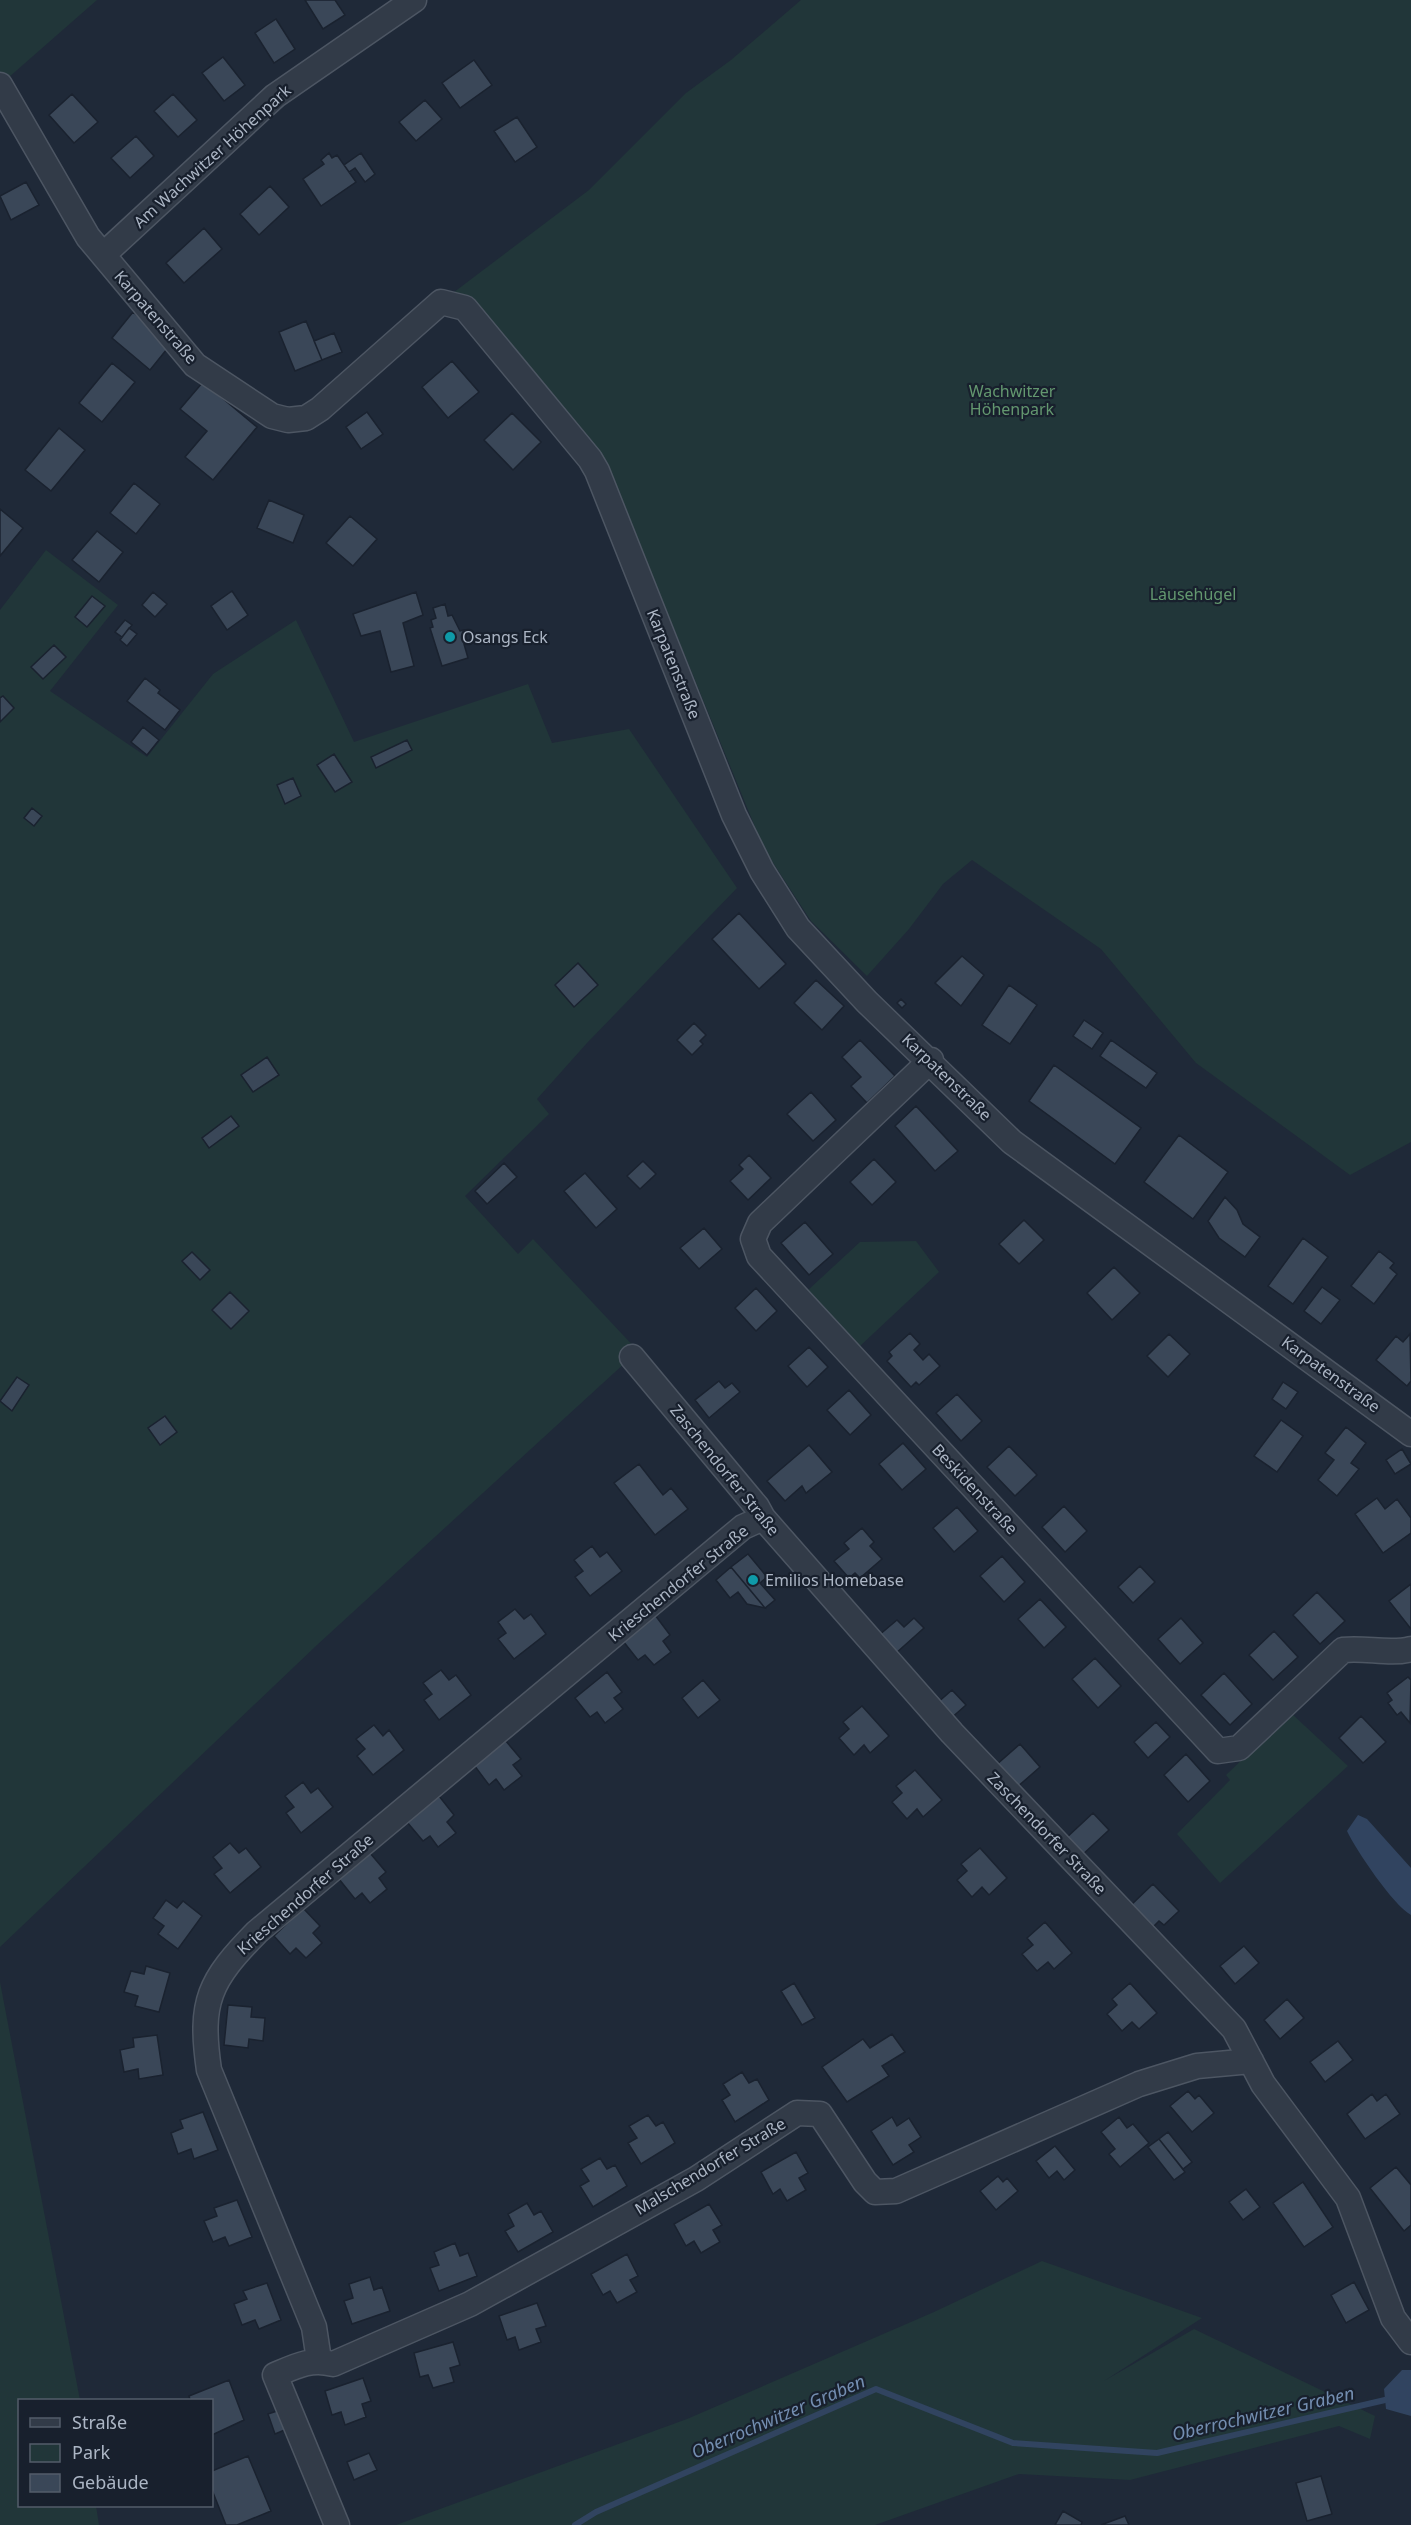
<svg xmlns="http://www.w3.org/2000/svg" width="1411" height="2525" font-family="'Noto Sans',sans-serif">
	<rect width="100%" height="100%" fill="#1f2938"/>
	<path fill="#213639" d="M 0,0 L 97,0 L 0,85 Z
		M 801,0 L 1411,0 L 1411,1142 L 1350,1175 L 1196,1063 L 1101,949 L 972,860 L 943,884 L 909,929 L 867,976 L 811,921 L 764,849 L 616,487 L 592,442 L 465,308 L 441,302 L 589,190 L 686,93 L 731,60 Z
		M 46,550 L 118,605 L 50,691 L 147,757 L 213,674 L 296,620 L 354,742 L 528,684 L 552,743 L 629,729 L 737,888 L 587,1043 L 537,1099 L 549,1114 L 465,1196 L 518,1254 L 533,1239 L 638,1351 L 317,1645 L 0,1947 L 0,610 Z
		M 916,1241 L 939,1272 L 859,1347 L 807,1291 L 860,1242 Z
		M 1291,1713 L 1348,1766 L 1220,1883 L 1177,1834 L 1230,1780 L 1226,1775 Z
		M 0,1982 L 80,2400 L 20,2400 L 20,2506 L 96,2506 L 99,2525 L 0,2525 Z
		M 1042,2261 L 1202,2318 L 1104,2381 L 1194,2329 L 1375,2416 L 1370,2439 L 1339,2426 L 1130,2480 L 1019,2474 L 875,2525 L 396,2525 L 687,2419 L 934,2312 Z"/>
	<path fill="#314460" d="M 1358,1815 L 1367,1819 L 1411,1868 L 1411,1915 C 1393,1905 1356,1850 1347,1831 Z
		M 1402,2370 L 1411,2370 L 1411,2416 L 1386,2409 L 1384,2389 Z"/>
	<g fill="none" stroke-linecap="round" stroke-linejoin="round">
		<path stroke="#314460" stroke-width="6" d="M 575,2525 L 596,2512 L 876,2389 L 1013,2443 L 1157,2453 L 1385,2400"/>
	</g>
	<path fill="#3a4758" stroke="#1a222f" stroke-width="1.5" d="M 305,0 L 335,0 L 345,15 L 323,29 Z
		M 276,19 L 295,49 L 274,63 L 255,33 Z
		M 223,57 L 245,85 L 224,101 L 202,73 Z
		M 474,60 L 492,85 L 460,108 L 442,83 Z
		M 72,94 L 98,122 L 74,143 L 49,115 Z
		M 173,94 L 197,120 L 178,137 L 154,111 Z
		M 425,100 L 442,119 L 416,141 L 399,122 Z
		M 517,117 L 537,147 L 515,162 L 494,131 Z
		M 136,136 L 154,156 L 130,178 L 111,158 Z
		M 329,153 L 332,158 L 337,155 L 356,182 L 321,206 L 303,179 L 324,164 L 321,160 Z
		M 361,153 L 375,174 L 365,182 L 355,168 L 349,172 L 344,165 Z
		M 26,182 L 39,205 L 11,220 L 0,196 Z
		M 270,186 L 289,207 L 259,235 L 240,214 Z
		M 204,228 L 222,249 L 184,283 L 166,263 Z
		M 133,312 L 171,344 L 150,370 L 112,338 Z
		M 306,321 L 322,360 L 295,371 L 279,332 Z
		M 334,333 L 342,352 L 322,360 L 314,341 Z
		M 452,361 L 479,392 L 448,418 L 422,387 Z
		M 112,363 L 135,382 L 102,422 L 79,403 Z
		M 203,382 L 257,427 L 213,480 L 185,457 L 207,431 L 180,409 Z
		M 367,412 L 383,434 L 361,449 L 346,427 Z
		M 512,413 L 541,442 L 513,470 L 484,440 Z
		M 59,428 L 85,450 L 51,491 L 25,470 Z
		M 134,483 L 160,504 L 136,534 L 110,513 Z
		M 269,500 L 304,515 L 293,543 L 257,528 Z
		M 0,509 L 23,528 L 0,556 Z
		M 350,516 L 377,539 L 353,566 L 326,543 Z
		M 97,531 L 123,552 L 99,582 L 72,560 Z
		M 232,591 L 248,615 L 227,630 L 211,606 Z
		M 153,592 L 167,604 L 155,617 L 142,605 Z
		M 416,592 L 423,615 L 403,623 L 414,666 L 391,672 L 380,631 L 361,636 L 353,614 Z
		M 92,596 L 105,606 L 87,627 L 75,617 Z
		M 445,604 L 448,616 L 452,615 L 460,631 L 464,630 L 468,643 L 464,644 L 468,658 L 442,666 L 430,628 L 433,627 L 431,620 L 436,618 L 433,608 Z
		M 125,620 L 132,625 L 122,637 L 115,632 Z
		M 129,628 L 137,634 L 127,646 L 120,640 Z
		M 54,645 L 66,657 L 43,679 L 31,667 Z
		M 145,678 L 160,690 L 158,693 L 180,710 L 165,730 L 127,701 Z
		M 3,696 L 14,708 L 0,722 L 0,698 Z
		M 143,727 L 159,740 L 147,755 L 131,742 Z
		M 407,740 L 412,750 L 376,768 L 371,757 Z
		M 334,754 L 352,782 L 335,792 L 317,765 Z
		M 293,778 L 301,796 L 285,804 L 277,785 Z
		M 32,808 L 42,816 L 34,826 L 24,818 Z
		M 739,913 L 786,964 L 759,989 L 712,939 Z
		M 962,956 L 984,975 L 961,1006 L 935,983 Z
		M 578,963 L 598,985 L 574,1007 L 555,985 Z
		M 816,980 L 844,1006 L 822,1030 L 794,1003 Z
		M 1009,985 L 1037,1005 L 1010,1044 L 982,1025 Z
		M 901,999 L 906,1004 L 902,1008 L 897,1003 Z
		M 1084,1020 L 1103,1033 L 1092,1049 L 1073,1036 Z
		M 694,1023 L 706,1035 L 700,1041 L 703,1044 L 692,1055 L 677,1040 Z
		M 860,1040 L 895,1076 L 867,1103 L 851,1086 L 861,1077 L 842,1057 Z
		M 1111,1040 L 1157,1073 L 1146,1088 L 1100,1056 Z
		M 267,1057 L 279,1075 L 253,1092 L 241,1075 Z
		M 1054,1065 L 1141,1128 L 1115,1164 L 1029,1101 Z
		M 811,1092 L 836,1120 L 813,1141 L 787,1114 Z
		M 916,1106 L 958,1151 L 935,1171 L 895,1126 Z
		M 231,1116 L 239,1126 L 209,1148 L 202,1138 Z
		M 1179,1135 L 1228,1172 L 1193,1219 L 1144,1182 Z
		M 749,1155 L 771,1178 L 748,1200 L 730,1181 L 743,1169 L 739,1165 Z
		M 874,1159 L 896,1182 L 872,1205 L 850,1182 Z
		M 643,1161 L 656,1174 L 640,1189 L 627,1176 Z
		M 504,1163 L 517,1177 L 487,1204 L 475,1191 Z
		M 585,1173 L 617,1209 L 596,1228 L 564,1191 Z
		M 1225,1197 L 1237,1210 L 1243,1224 L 1260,1237 L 1245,1257 L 1219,1238 L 1208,1221 Z
		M 1024,1220 L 1044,1240 L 1019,1264 L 999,1244 Z
		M 805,1222 L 833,1254 L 809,1275 L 781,1243 Z
		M 704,1228 L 722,1249 L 699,1269 L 680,1248 Z
		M 1303,1238 L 1328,1257 L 1293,1304 L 1268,1286 Z
		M 1379,1251 L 1394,1263 L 1390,1268 L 1397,1274 L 1374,1304 L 1351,1286 Z
		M 192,1252 L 210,1270 L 200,1280 L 182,1261 Z
		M 1114,1267 L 1140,1293 L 1112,1320 L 1087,1293 Z
		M 1322,1287 L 1340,1300 L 1321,1324 L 1304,1311 Z
		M 756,1288 L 777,1311 L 756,1331 L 735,1308 Z
		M 230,1292 L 249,1311 L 231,1329 L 212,1310 Z
		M 910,1333 L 920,1344 L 914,1350 L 923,1360 L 929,1354 L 940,1366 L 919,1385 L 916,1382 L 911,1387 L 887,1361 L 892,1356 L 889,1352 Z
		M 1169,1334 L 1190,1354 L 1168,1377 L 1147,1356 Z
		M 1410,1334 L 1411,1381 L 1407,1386 L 1376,1360 L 1396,1336 L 1403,1342 Z
		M 809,1347 L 828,1367 L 807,1387 L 788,1366 Z
		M 17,1377 L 29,1385 L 12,1411 L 0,1401 Z
		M 719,1381 L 725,1388 L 732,1383 L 740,1392 L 709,1418 L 695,1400 Z
		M 1283,1382 L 1298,1392 L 1286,1409 L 1272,1399 Z
		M 849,1390 L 871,1415 L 850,1435 L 827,1410 Z
		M 957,1394 L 982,1421 L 961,1441 L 936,1413 Z
		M 165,1416 L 177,1432 L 160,1445 L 148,1428 Z
		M 1281,1420 L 1303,1436 L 1277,1472 L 1254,1456 Z
		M 1346,1427 L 1366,1443 L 1351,1463 L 1359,1469 L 1337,1496 L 1318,1480 L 1334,1460 L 1325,1453 Z
		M 903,1443 L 926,1469 L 902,1490 L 879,1464 Z
		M 809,1445 L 832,1472 L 806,1493 L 802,1486 L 785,1501 L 767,1481 Z
		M 1009,1446 L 1037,1475 L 1015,1496 L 987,1467 Z
		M 1402,1449 L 1411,1464 L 1395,1474 L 1386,1460 Z
		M 639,1464 L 663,1495 L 671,1488 L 688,1509 L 655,1535 L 614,1483 Z
		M 1377,1498 L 1385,1509 L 1397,1499 L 1411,1518 L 1411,1533 L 1383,1553 L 1355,1514 Z
		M 1064,1506 L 1087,1531 L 1065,1552 L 1042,1527 Z
		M 957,1507 L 978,1531 L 954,1552 L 933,1528 Z
		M 862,1528 L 874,1542 L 870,1546 L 882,1559 L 860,1578 L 855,1573 L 849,1578 L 834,1561 L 849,1549 L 844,1543 Z
		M 592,1546 L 600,1557 L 607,1552 L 622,1571 L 590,1596 L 575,1577 L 583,1571 L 574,1560 Z
		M 748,1554 L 767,1577 L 760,1583 L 775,1600 L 765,1608 L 731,1567 Z
		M 1002,1556 L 1025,1582 L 1004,1602 L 980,1576 Z
		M 1140,1566 L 1155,1582 L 1133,1603 L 1118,1587 Z
		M 731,1567 L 765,1608 L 747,1604 L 738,1592 L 730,1598 L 716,1580 Z
		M 1411,1584 L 1411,1629 L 1389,1601 Z
		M 1317,1592 L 1345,1621 L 1320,1644 L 1293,1615 Z
		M 1040,1599 L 1066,1627 L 1044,1648 L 1018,1619 Z
		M 515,1609 L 524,1619 L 531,1614 L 546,1634 L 514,1659 L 498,1639 L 506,1633 L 498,1622 Z
		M 655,1615 L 670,1635 L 663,1641 L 671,1652 L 654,1665 L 645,1655 L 638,1660 L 623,1641 Z
		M 914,1618 L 924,1628 L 895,1654 L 878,1636 L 897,1620 L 904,1627 Z
		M 1181,1618 L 1203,1643 L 1180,1664 L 1158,1639 Z
		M 1274,1631 L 1298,1657 L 1273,1680 L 1249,1655 Z
		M 1095,1658 L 1121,1686 L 1098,1708 L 1072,1679 Z
		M 441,1670 L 449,1680 L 456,1675 L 471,1695 L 439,1720 L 424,1700 L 432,1694 L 423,1683 Z
		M 607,1672 L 622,1692 L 614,1698 L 623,1709 L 605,1723 L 597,1712 L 590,1717 L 575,1698 Z
		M 1224,1673 L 1252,1704 L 1230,1725 L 1201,1695 Z
		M 1408,1677 L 1411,1680 L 1410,1723 L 1401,1712 L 1397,1715 L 1388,1703 L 1392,1700 L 1387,1693 Z
		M 703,1680 L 720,1700 L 698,1718 L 682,1698 Z
		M 952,1690 L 966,1705 L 949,1720 L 936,1704 Z
		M 862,1706 L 889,1736 L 870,1753 L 864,1745 L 854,1755 L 839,1738 L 849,1729 L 843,1722 Z
		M 1361,1716 L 1386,1742 L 1363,1763 L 1339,1738 Z
		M 1156,1722 L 1170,1737 L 1148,1758 L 1134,1742 Z
		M 374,1725 L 383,1736 L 389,1730 L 404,1750 L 373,1775 L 357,1756 L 365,1749 L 356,1739 Z
		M 505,1740 L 521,1759 L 513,1765 L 522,1776 L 504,1790 L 496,1779 L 489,1785 L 474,1765 Z
		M 1020,1744 L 1040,1767 L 1015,1789 L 995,1766 Z
		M 1186,1754 L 1210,1781 L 1188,1802 L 1164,1775 Z
		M 915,1770 L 942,1800 L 923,1817 L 917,1809 L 907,1819 L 892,1802 L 902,1793 L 896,1786 Z
		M 303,1782 L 311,1793 L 318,1788 L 333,1807 L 301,1833 L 286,1813 L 294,1807 L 285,1796 Z
		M 439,1796 L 454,1815 L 447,1822 L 456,1833 L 438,1847 L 430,1836 L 423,1841 L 407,1822 Z
		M 1093,1813 L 1109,1830 L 1080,1857 L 1064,1840 Z
		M 230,1843 L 239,1853 L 246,1848 L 261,1867 L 230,1893 L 214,1874 L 222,1868 L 213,1857 Z
		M 980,1848 L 1007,1878 L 989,1895 L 982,1887 L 972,1897 L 957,1880 L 967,1871 L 961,1864 Z
		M 370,1853 L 386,1872 L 379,1878 L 387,1889 L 370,1903 L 362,1893 L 355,1899 L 339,1879 Z
		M 1153,1884 L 1179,1911 L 1164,1925 L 1159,1921 L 1150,1930 L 1129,1907 Z
		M 166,1900 L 177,1908 L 183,1901 L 202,1916 L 178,1949 L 158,1934 L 164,1926 L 153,1918 Z
		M 303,1908 L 320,1926 L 313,1933 L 322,1943 L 306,1958 L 296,1948 L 290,1954 L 274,1936 Z
		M 1045,1922 L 1072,1953 L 1054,1969 L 1048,1962 L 1037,1971 L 1022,1954 L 1033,1945 L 1027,1938 Z
		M 1244,1946 L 1259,1963 L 1235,1984 L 1220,1966 Z
		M 146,1966 L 170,1973 L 159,2012 L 135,2006 L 138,1996 L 124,1992 L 131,1971 L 144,1974 Z
		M 794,1983 L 815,2018 L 802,2025 L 781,1991 Z
		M 1130,1983 L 1157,2013 L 1139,2029 L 1132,2022 L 1122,2031 L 1107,2014 L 1117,2005 L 1112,1999 Z
		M 1287,1999 L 1304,2018 L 1280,2039 L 1264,2020 Z
		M 228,2005 L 252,2007 L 251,2017 L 265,2018 L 263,2041 L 249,2039 L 248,2048 L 224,2045 Z
		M 892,2034 L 905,2052 L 882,2066 L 889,2076 L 847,2102 L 822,2067 L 863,2039 L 870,2048 Z
		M 157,2035 L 163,2075 L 139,2079 L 138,2069 L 124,2072 L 120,2050 L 134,2047 L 133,2038 Z
		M 1338,2041 L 1353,2060 L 1325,2082 L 1310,2062 Z
		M 742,2072 L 749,2083 L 757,2079 L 769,2100 L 735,2122 L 722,2100 L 730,2095 L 723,2084 Z
		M 1188,2091 L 1195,2099 L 1199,2095 L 1214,2113 L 1192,2132 L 1170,2106 Z
		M 1372,2094 L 1377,2101 L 1386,2094 L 1400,2114 L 1365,2139 L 1347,2114 Z
		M 203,2112 L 218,2150 L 194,2159 L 191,2149 L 178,2154 L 171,2133 L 183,2128 L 180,2120 Z
		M 648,2115 L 656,2126 L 663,2122 L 675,2143 L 641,2164 L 628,2143 L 637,2138 L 629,2126 Z
		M 892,2117 L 897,2126 L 909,2118 L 921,2137 L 909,2145 L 914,2152 L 893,2165 L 871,2131 Z
		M 1119,2117 L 1127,2128 L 1133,2124 L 1149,2143 L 1120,2167 L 1109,2154 L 1115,2149 L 1101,2132 Z
		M 1168,2132 L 1192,2162 L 1183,2169 L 1159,2139 Z
		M 1159,2139 L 1185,2172 L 1174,2180 L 1148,2147 Z
		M 1055,2146 L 1075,2170 L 1064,2180 L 1057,2171 L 1049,2178 L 1036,2161 Z
		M 796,2152 L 808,2173 L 799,2178 L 806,2190 L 787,2201 L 780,2189 L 773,2194 L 761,2172 Z
		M 600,2158 L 607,2169 L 615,2165 L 627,2186 L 593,2207 L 580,2186 L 589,2181 L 581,2169 Z
		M 1396,2167 L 1411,2185 L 1411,2225 L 1404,2231 L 1370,2188 Z
		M 998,2176 L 1003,2182 L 1007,2178 L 1018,2191 L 996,2210 L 980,2191 Z
		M 1303,2182 L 1333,2227 L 1304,2247 L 1273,2203 Z
		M 1246,2189 L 1260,2207 L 1243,2220 L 1229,2202 Z
		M 237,2200 L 252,2237 L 229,2246 L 225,2237 L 213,2242 L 204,2221 L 217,2216 L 214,2208 Z
		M 527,2203 L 534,2215 L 541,2211 L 553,2232 L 518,2252 L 505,2231 L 514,2226 L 508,2214 Z
		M 709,2204 L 722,2225 L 713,2230 L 720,2242 L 701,2253 L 694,2241 L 686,2246 L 674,2224 Z
		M 455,2243 L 460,2256 L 468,2253 L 477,2276 L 439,2291 L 430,2268 L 439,2265 L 434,2252 Z
		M 627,2254 L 638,2276 L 630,2280 L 637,2292 L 617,2303 L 610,2291 L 603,2295 L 591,2274 Z
		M 370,2277 L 374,2290 L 382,2287 L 390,2311 L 352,2324 L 344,2301 L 353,2298 L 349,2284 Z
		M 1354,2282 L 1369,2310 L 1346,2323 L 1331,2295 Z
		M 267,2283 L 281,2320 L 259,2329 L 255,2320 L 242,2325 L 234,2304 L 247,2299 L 243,2291 Z
		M 537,2303 L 546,2326 L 536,2329 L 541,2342 L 519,2350 L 515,2337 L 507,2340 L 499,2316 Z
		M 453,2342 L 460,2365 L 450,2368 L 454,2382 L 433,2388 L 428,2375 L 420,2377 L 414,2353 Z
		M 363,2378 L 371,2401 L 362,2404 L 366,2417 L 345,2425 L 341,2412 L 332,2415 L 325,2391 Z
		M 229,2380 L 244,2420 L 212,2435 L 212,2400 L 190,2400 L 189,2396 Z
		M 280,2410 L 287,2429 L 275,2434 L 268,2414 Z
		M 369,2453 L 377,2470 L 354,2480 L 347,2462 Z
		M 248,2456 L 271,2511 L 237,2525 L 226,2525 L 212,2490 L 212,2471 Z
		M 1321,2476 L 1332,2514 L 1307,2521 L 1296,2483 Z
		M 1063,2511 L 1082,2522 L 1081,2525 L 1055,2525 Z
		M 1125,2516 L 1129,2525 L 1101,2525 Z"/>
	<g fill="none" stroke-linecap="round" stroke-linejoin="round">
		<g stroke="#4d5663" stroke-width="27">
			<path id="street" d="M 0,85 L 88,237 L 195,365 L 272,416 L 288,420 L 306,418 L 320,409 L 441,302 L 465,308 L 590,459 L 597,471 L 734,815 L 762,871 L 798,928 L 867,1002 L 1012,1142 L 1411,1434
				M 103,255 L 275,96 L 414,0
				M 931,1060 L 760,1223 L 753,1239 L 759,1256 L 1218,1751 L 1239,1748 L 1343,1650 C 1365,1647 1390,1655 1411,1649
				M 632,1357 L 757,1507 L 763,1518 L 952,1733 L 1234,2029 L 1263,2084 L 1348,2198 L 1393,2318 L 1411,2342
				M 319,2360 L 314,2327 L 209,2070 C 199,2001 209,1981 257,1932 L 743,1527 L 763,1518
				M 337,2525 L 275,2375 C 296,2366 311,2358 333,2364 L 470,2304 L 696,2179 L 797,2113 L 820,2114 L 865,2182 L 875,2192 L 896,2191 L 1139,2084 L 1197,2066 L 1251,2061"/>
		</g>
		<use href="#street" stroke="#323b48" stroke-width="24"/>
	</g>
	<g fill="#0f9aa8" stroke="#18202d" stroke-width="2">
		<circle cx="450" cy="637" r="6"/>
		<circle cx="753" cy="1580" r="6"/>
	</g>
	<g text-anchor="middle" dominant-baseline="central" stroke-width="4.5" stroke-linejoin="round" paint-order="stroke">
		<g font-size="16" fill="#acb6c5" stroke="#18202d">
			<text transform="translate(212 156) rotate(-42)">Am Wachwitzer Höhenpark</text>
			<text transform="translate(156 317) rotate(49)">Karpatenstraße</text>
			<text transform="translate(674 664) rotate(68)">Karpatenstraße</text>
			<text transform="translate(947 1077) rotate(44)">Karpatenstraße</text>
			<text transform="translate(1331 1374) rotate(36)">Karpatenstraße</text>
			<text transform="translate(725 1470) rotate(51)">Zaschendorfer Straße</text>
			<text transform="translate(975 1489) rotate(47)">Beskidenstraße</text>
			<text transform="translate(678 1583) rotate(-39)">Krieschendorfer Straße</text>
			<text transform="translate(1047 1833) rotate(46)">Zaschendorfer Straße</text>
			<text transform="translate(305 1894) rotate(-41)">Krieschendorfer Straße</text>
			<text transform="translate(710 2166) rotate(-31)">Malschendorfer Straße</text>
		</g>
		<g font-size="16" fill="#63976f" stroke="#18202d">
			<text x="1012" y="391">Wachwitzer<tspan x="1012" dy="18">Höhenpark</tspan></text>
			<text x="1193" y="594">Läusehügel</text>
		</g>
		<g font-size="16" fill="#acb6c5" stroke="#18202d" text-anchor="start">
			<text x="462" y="637">Osangs Eck</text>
			<text x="765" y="1580">Emilios Homebase</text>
		</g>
		<g font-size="18" font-style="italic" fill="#738db0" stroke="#18202d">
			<text transform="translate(1263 2413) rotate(-13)">Oberrochwitzer Graben</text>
			<text transform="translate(778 2416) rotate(-23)">Oberrochwitzer Graben</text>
		</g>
	</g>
	<rect x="18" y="2399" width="195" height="108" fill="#18202d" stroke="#535c6a" stroke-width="1.5"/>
	<rect x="30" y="2418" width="30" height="9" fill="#323b48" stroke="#535c6a" stroke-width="1.5"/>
	<text x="72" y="2429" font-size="18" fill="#acb6c5">Straße</text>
	<rect x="30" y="2444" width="30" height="18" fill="#213639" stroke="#535c6a" stroke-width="1.5"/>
	<text x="72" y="2459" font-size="18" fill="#acb6c5">Park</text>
	<rect x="30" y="2474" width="30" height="18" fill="#3a4758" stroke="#535c6a" stroke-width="1.5"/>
	<text x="72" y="2489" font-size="18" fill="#acb6c5">Gebäude</text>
</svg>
